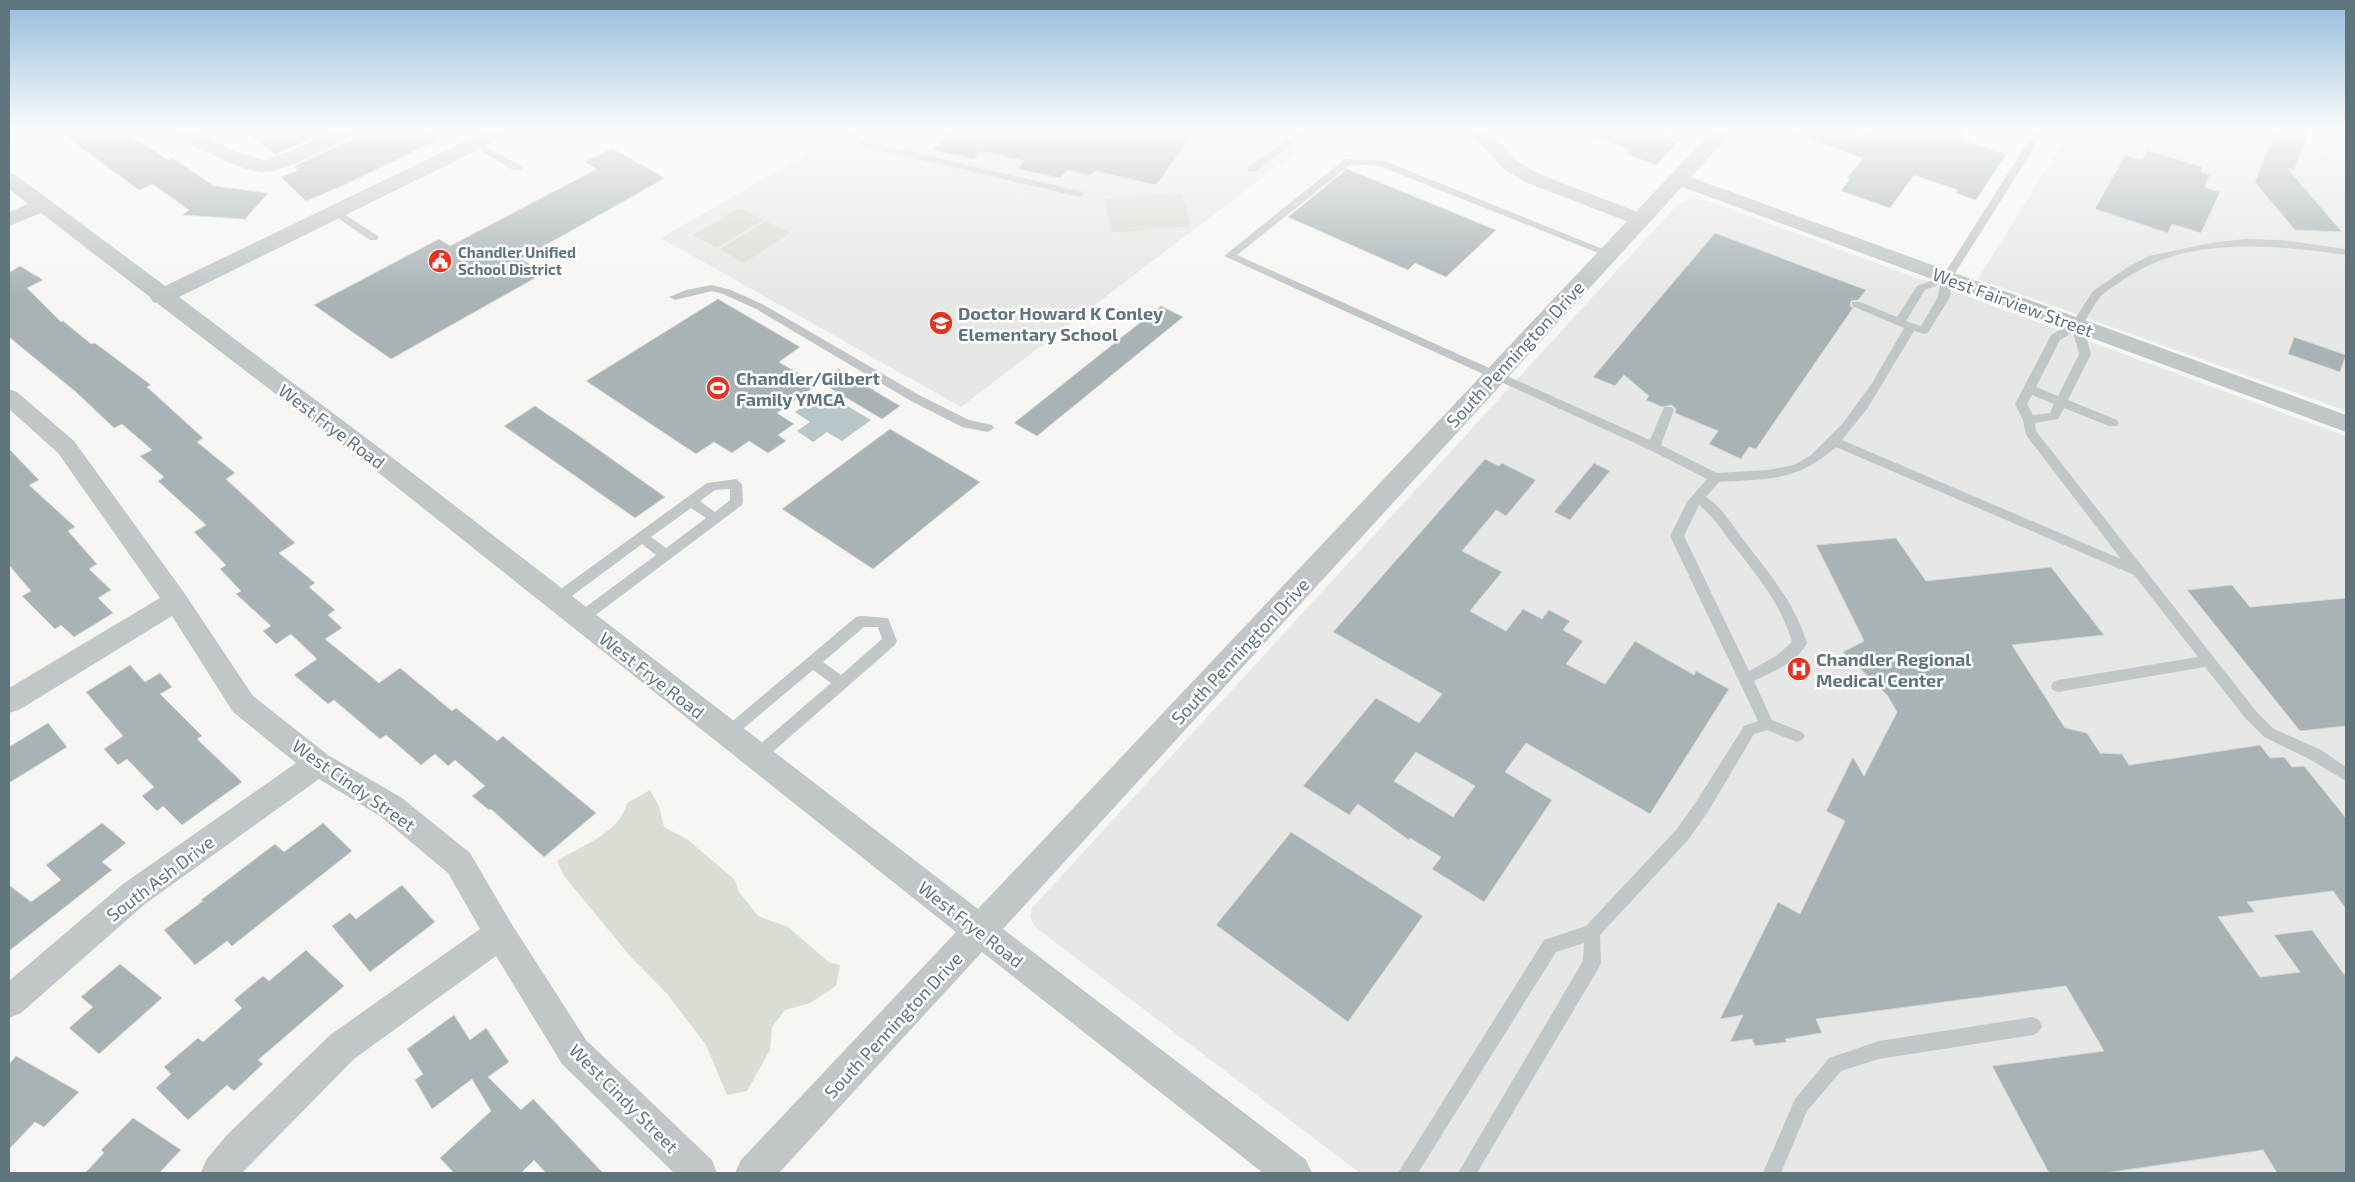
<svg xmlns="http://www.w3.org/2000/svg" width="2355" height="1182" font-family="'Exo 2',sans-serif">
	<rect width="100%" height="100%" fill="#f7f6f3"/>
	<path fill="#e7e8e6" d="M 762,129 L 1326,129 L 961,407 L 661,238 L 808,153 Z
		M 2071,129 L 2240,129 L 2346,160 L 2346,411 L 1978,279 Z
		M 1690,198 L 1708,201 L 2346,436 L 2346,1173 L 1360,1173 L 1035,927 L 1030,917 L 1032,908 L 1677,205 Z"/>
	<path fill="#d9ded4" d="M 1182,193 L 1191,226 L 1111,233 L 1105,199 Z
		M 739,208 L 763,220 L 717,248 L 693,235 Z
		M 766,221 L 790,233 L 744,263 L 720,249 Z
		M 650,790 L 659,806 L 664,827 L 687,839 L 735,880 L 739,892 L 758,916 L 788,927 L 829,962 L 840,965 L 836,986 L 810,1003 L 785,1010 L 772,1027 L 770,1050 L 747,1091 L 727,1095 L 706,1045 L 668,995 L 630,956 L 564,876 L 557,861 C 582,845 619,834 627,803 Z"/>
	<path fill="#b7c7c9" d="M 824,392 L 871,420 L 842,441 L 827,432 L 813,442 L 797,431 L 810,422 L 795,412 Z"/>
	<path fill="#a8b3b6" stroke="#d8d8d6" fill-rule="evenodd" d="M 56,129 L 121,129 L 168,160 L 172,158 L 214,186 L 268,193 L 245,219 L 182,215 L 189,210 L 153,184 L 139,190 Z
		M 239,129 L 333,129 L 276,154 Z
		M 363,129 L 421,129 L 439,139 L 344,185 L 306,201 L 281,177 L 299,170 L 294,166 L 360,135 Z
		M 951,129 L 1197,129 L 1156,185 L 1094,171 L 1090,176 L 1067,170 L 1060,178 L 1017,169 L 1024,161 L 981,151 L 974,159 L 932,150 Z
		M 1577,129 L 1655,129 L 1682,138 L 1656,165 L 1626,154 L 1630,150 L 1577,131 Z
		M 1786,129 L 1847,129 L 1865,135 L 1869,129 L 1967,129 L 1960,139 L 2006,154 L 1976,200 L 1956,193 L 1958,190 L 1914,175 L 1890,208 L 1841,191 L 1850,179 L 1847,178 L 1863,158 L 1786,132 Z
		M 2276,129 L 2310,129 L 2294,170 L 2287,168 L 2342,232 L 2295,230 L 2255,182 Z
		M 612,148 L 665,178 L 521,259 L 544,273 L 391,359 L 314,305 L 439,239 L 450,246 L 597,169 L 585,162 Z
		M 2147,150 L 2203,167 L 2200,172 L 2210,175 L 2204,187 L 2220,192 L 2201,233 L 2172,224 L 2168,233 L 2095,209 L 2125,155 L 2142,160 Z
		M 1347,169 L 1496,230 L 1446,277 L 1415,263 L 1408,270 L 1288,217 Z
		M 1715,233 L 1866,290 L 1858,300 L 1851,301 L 1850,306 L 1853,308 L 1756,449 L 1749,447 L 1741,459 L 1709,444 L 1718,431 L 1675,413 L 1676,409 L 1672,405 L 1662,407 L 1646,400 L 1649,396 L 1624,375 L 1615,386 L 1593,377 Z
		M 20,266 L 43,280 L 27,288 L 61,322 L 63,321 L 91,344 L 95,343 L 151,385 L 147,387 L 203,438 L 197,442 L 235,473 L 226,479 L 295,543 L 279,553 L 315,583 L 309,587 L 335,610 L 328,615 L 342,628 L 325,639 L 379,683 L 400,668 L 452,711 L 456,708 L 497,741 L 503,736 L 596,813 L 544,857 L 491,809 L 489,810 L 472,796 L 485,786 L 455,760 L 448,766 L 435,754 L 421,765 L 386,735 L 380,739 L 334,700 L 328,704 L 294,675 L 317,659 L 291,634 L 276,644 L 263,631 L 271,626 L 236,594 L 241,591 L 220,569 L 226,565 L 194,532 L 206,525 L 158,481 L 164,477 L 140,456 L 152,450 L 122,424 L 114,428 L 76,392 L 9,337 L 9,270 L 10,272 Z
		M 718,299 L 800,347 L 779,362 L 817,385 L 777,413 L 794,424 L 778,435 L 786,441 L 768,453 L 749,441 L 732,453 L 714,442 L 696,454 L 586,381 Z
		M 1161,306 L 1183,317 L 1037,436 L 1014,423 Z
		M 2294,337 L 2346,355 L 2340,372 L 2288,354 Z
		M 838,369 L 900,406 L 882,419 L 820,382 Z
		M 535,406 L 575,433 L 665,497 L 635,518 L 504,426 Z
		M 890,429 L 980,482 L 873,569 L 782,509 Z
		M 9,449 L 39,480 L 29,485 L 75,527 L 68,531 L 97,564 L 89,569 L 111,590 L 98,598 L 113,613 L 74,637 L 61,625 L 55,629 L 22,596 L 31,591 L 9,565 Z
		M 1485,459 L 1499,466 L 1502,463 L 1536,480 L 1506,516 L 1496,510 L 1462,551 L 1502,572 L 1470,611 L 1506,631 L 1523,609 L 1542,619 L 1549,610 L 1570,621 L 1563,630 L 1583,641 L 1566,664 L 1605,684 L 1635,641 L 1694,675 L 1696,671 L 1729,689 L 1650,814 L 1526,743 L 1505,772 L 1552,800 L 1484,902 L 1432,869 L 1441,857 L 1410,838 L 1409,840 L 1358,804 L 1349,815 L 1303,786 L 1376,698 L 1419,723 L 1442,694 L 1333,632 ZM 1416,752 L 1475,786 L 1453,817 L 1394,781 Z
		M 1594,463 L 1610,471 L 1570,520 L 1554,512 Z
		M 1896,538 L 1926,581 L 2051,567 L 2104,635 L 2012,645 L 2065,728 L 2087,733 L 2100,753 L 2122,754 L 2129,765 L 2260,745 L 2270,758 L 2284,757 L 2292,767 L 2304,766 L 2346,818 L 2346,909 L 2333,891 L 2247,902 L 2255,912 L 2218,917 L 2260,977 L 2300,972 L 2274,935 L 2312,930 L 2346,977 L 2346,1173 L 2277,1173 L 2263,1150 L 2105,1173 L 2049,1173 L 1992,1066 L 2104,1051 L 2066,986 L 1816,1019 L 1822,1033 L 1785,1039 L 1787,1042 L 1755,1046 L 1752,1039 L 1730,1042 L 1743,1015 L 1720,1019 L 1778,902 L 1800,914 L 1845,821 L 1826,811 L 1853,757 L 1864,776 L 1897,712 L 1887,695 L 1843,652 L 1864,641 L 1816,545 Z
		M 2232,585 L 2250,607 L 2346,598 L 2346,726 L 2300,731 L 2187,590 Z
		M 130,665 L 145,682 L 160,673 L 172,687 L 160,694 L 202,736 L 197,739 L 242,782 L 182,825 L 163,806 L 157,811 L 142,796 L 154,787 L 127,759 L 118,765 L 104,749 L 123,736 L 86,692 Z
		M 48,723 L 67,747 L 9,783 L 9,747 Z
		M 102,823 L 126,843 L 102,862 L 112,870 L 9,951 L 9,885 L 31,902 L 61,880 L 46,865 Z
		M 323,823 L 352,851 L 232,946 L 227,941 L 195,965 L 164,930 L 203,901 L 201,900 L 275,844 L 284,852 Z
		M 1291,832 L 1423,916 L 1348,1022 L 1216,925 Z
		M 402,885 L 435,922 L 370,972 L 332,926 L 350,913 L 356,919 Z
		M 306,950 L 344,986 L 258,1060 L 263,1064 L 234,1091 L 227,1085 L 188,1120 L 156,1088 L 171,1074 L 164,1067 L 198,1038 L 203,1042 L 242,1008 L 234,1000 L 263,976 L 269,981 Z
		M 120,964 L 162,998 L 99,1054 L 69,1028 L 93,1007 L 81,997 Z
		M 454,1015 L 470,1040 L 486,1028 L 509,1062 L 488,1077 L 521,1110 L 533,1099 L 603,1173 L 546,1173 L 534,1160 L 521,1173 L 454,1173 L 440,1158 L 491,1111 L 472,1079 L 432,1109 L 415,1080 L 423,1074 L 407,1049 Z
		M 16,1056 L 79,1092 L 44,1127 L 35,1122 L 9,1149 L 9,1064 Z
		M 133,1118 L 181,1150 L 159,1173 L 85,1173 L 104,1153 L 101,1150 Z"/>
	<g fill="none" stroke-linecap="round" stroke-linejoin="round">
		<path fill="#c1c7c9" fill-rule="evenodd" d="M 831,129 L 844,129 L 876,144 L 1080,191 L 1085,194 L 1080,197 L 870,148 Z
			M 1302,129 L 1313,129 L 1256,171 L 1248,171 L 1248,167 Z
			M 2036,129 L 2046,129 L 1952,278 L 1950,297 L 1928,333 L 1924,334 L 1914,331 L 1867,409 L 1842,440 L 2121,559 L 2026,435 L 2023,420 L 2015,404 L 2051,335 L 2073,322 L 2093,291 L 2128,267 L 2149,256 L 2210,243 L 2245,239 L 2282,240 L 2346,249 L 2346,255 C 2272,245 2188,235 2123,280 C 2116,285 2107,290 2101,296 C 2094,304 2088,316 2083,325 L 2091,354 L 2068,400 L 2117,420 L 2119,423 L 2117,426 L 2109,426 L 2064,408 L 2058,419 L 2035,423 L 2036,431 L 2256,711 L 2274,729 L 2321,750 L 2346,767 L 2346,781 L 2311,760 L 2264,737 L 2246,719 L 2205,667 L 2058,692 L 2053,690 L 2051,686 L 2053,682 L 2058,680 L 2198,657 L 2134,575 L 1836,447 C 1795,483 1769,478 1719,482 L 1706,497 C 1722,507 1731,523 1742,538 C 1768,572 1794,601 1807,643 C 1797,662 1773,672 1754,681 L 1772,720 L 1802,732 L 1805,736 L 1802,740 L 1797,742 L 1767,730 L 1754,734 L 1708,812 L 1688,840 L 1600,935 L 1601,963 L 1598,969 L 1477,1173 L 1458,1173 L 1583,961 L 1584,943 L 1556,952 L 1418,1173 L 1398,1173 L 1544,940 L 1586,926 L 1676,830 L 1696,802 L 1744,726 L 1758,721 L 1670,536 L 1687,502 L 1707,479 L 1650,450 L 1224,256 L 1345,159 L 1385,161 L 1615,254 L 1610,257 L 1606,256 L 1379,166 L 1351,164 L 1237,255 L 1650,440 L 1664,407 L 1672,407 L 1674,410 L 1661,445 L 1717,473 L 1768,470 L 1794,465 L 1811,455 L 1843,423 L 1872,383 L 1904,328 L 1852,306 L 1852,302 L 1860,302 L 1897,317 L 1917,286 L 1943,276 ZM 1940,284 L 1938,297 L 1921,326 L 1906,321 L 1925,290 ZM 2073,332 L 2079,354 L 2058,396 L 2036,387 L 2060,340 ZM 2032,395 L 2054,404 L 2050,413 L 2033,415 L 2027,404 ZM 1699,505 C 1714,517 1723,532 1734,546 C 1758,577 1781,604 1792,642 L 1776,656 L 1749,671 L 1684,536 Z
			M 475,140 L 521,166 L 522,168 L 521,170 L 513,170 L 472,145 L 470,143 Z
			M 336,209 L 378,236 L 378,240 L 370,240 L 332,214 L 332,210 Z
			M 712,285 L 731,290 L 764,305 L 919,395 L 969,420 L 992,425 L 994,428 L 988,432 L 962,427 L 911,401 L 756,309 L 723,294 L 712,291 L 675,300 L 669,297 L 686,290 Z
			M 736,479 L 742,484 L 743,502 L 742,505 L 585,623 L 575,623 L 573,619 L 575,615 L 656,555 L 642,544 L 561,604 L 551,604 L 549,600 L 551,596 L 707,483 ZM 730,489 L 730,500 L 715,512 L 700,501 L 715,490 ZM 691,508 L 706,518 L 666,548 L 651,537 Z
			M 861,616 L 888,618 L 897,641 L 895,645 L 761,762 L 756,763 L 751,762 L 748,757 L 751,752 L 831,683 L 813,670 L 732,738 L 727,740 L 722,738 L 719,734 L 722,730 L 856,617 ZM 864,627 L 878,627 L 882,639 L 841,675 L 823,662 Z
			M 2033,1017 L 2039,1020 L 2042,1026 L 2039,1032 L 2033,1035 L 1879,1059 L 1841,1071 L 1807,1111 L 1781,1173 L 1763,1173 L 1795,1099 L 1829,1058 L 1879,1041 Z"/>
		<path fill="#c1c7c9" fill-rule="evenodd" d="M 166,129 L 188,129 L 239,153 L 263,160 L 288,152 L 337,129 L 361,129 L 359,133 C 334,144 289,172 263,172 C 243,171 220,158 202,150 C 191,145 172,139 166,129 Z
			M 1467,129 L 1486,129 L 1519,162 L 1539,174 L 1648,216 L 1651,220 L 1648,224 L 1641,226 L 1634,224 L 1525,182 L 1505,170 Z
			M 1697,129 L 1724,129 L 1730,134 L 1728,138 L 1721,140 L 1699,133 Z
			M 1679,173 L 2346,415 L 2346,432 L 1672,183 L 1669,179 L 1672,175 Z
			M 9,389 L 17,392 L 74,441 L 185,594 L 253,696 L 328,755 L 402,798 L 470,853 L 511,923 L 586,1040 L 712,1160 L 717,1173 L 674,1173 L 562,1064 L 496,956 L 354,1059 L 242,1173 L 201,1173 L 206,1160 L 226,1136 L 330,1035 L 480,929 L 448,873 L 380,816 L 319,779 L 145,904 L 21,1013 L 9,1018 L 9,981 L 123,884 L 296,763 L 233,712 L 172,616 L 19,710 L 9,713 L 9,688 L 160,598 L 58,453 L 9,409 Z"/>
		<path fill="#c1c7c9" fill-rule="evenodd" d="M 490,129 L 515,129 L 512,133 L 179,297 L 402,465 L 978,909 L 1714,129 L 1735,129 L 1003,929 L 1306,1160 L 1312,1173 L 1263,1173 L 982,952 L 779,1173 L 735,1173 L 741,1160 L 956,932 L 384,477 L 157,303 L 153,302 L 150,297 L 41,213 L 9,226 L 9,212 L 28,204 L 9,189 L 9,173 L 16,175 L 165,286 Z"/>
	</g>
	<linearGradient id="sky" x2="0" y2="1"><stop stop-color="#94bcdc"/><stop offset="0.44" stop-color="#fbfbfa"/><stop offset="1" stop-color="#fbfbfa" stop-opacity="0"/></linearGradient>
	<rect width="2355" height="294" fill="url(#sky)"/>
	<defs>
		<g id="civic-disc" transform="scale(1.25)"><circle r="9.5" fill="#eb311f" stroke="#fff"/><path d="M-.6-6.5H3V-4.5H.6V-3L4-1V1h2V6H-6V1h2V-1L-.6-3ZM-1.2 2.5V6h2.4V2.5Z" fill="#fff"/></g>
		<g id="school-disc" transform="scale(1.25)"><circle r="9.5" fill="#eb311f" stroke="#fff"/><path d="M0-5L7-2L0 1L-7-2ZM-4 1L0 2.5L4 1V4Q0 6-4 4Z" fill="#fff"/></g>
		<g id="stadium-disc" transform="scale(1.25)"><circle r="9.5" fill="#eb311f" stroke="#fff"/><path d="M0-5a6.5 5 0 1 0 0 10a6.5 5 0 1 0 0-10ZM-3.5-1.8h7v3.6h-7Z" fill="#fff"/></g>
		<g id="hospital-disc" transform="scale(1.25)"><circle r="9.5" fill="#eb311f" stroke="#fff"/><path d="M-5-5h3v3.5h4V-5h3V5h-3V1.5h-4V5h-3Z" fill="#fff"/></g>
	</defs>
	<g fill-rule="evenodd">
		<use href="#civic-disc" x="440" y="261"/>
		<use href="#school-disc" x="941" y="323"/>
		<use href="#stadium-disc" x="718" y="388"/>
		<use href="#hospital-disc" x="1799" y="669"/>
	</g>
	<g text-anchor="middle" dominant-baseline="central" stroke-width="5" stroke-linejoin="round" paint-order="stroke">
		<g font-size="15" font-weight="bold" fill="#60767f" stroke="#fff" text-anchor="start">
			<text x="458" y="252">Chandler Unified<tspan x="458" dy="17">School District</tspan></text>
		</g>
		<g font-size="18" fill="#60767f" stroke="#fff">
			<text transform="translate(2013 302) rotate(20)">West Fairview Street</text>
			<text transform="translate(1515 354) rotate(-47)">South Pennington Drive</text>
			<text transform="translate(332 426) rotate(37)">West Frye Road</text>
			<text transform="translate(1240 651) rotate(-47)">South Pennington Drive</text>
			<text transform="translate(652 675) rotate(38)">West Frye Road</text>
			<text transform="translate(354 785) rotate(35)">West Cindy Street</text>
			<text transform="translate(160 878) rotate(-37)">South Ash Drive</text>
			<text transform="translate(971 924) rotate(38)">West Frye Road</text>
			<text transform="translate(893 1025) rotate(-47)">South Pennington Drive</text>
			<text transform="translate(624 1098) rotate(45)">West Cindy Street</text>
		</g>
		<g font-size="18" font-weight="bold" fill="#60767f" stroke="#fff" text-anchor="start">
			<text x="958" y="313">Doctor Howard K Conley<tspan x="958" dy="21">Elementary School</tspan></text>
			<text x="736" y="378">Chandler/Gilbert<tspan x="736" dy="21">Family YMCA</tspan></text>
			<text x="1816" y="659">Chandler Regional<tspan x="1816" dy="21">Medical Center</tspan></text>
		</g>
	</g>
	<rect width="2355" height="1182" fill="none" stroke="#60767f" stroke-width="20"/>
</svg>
